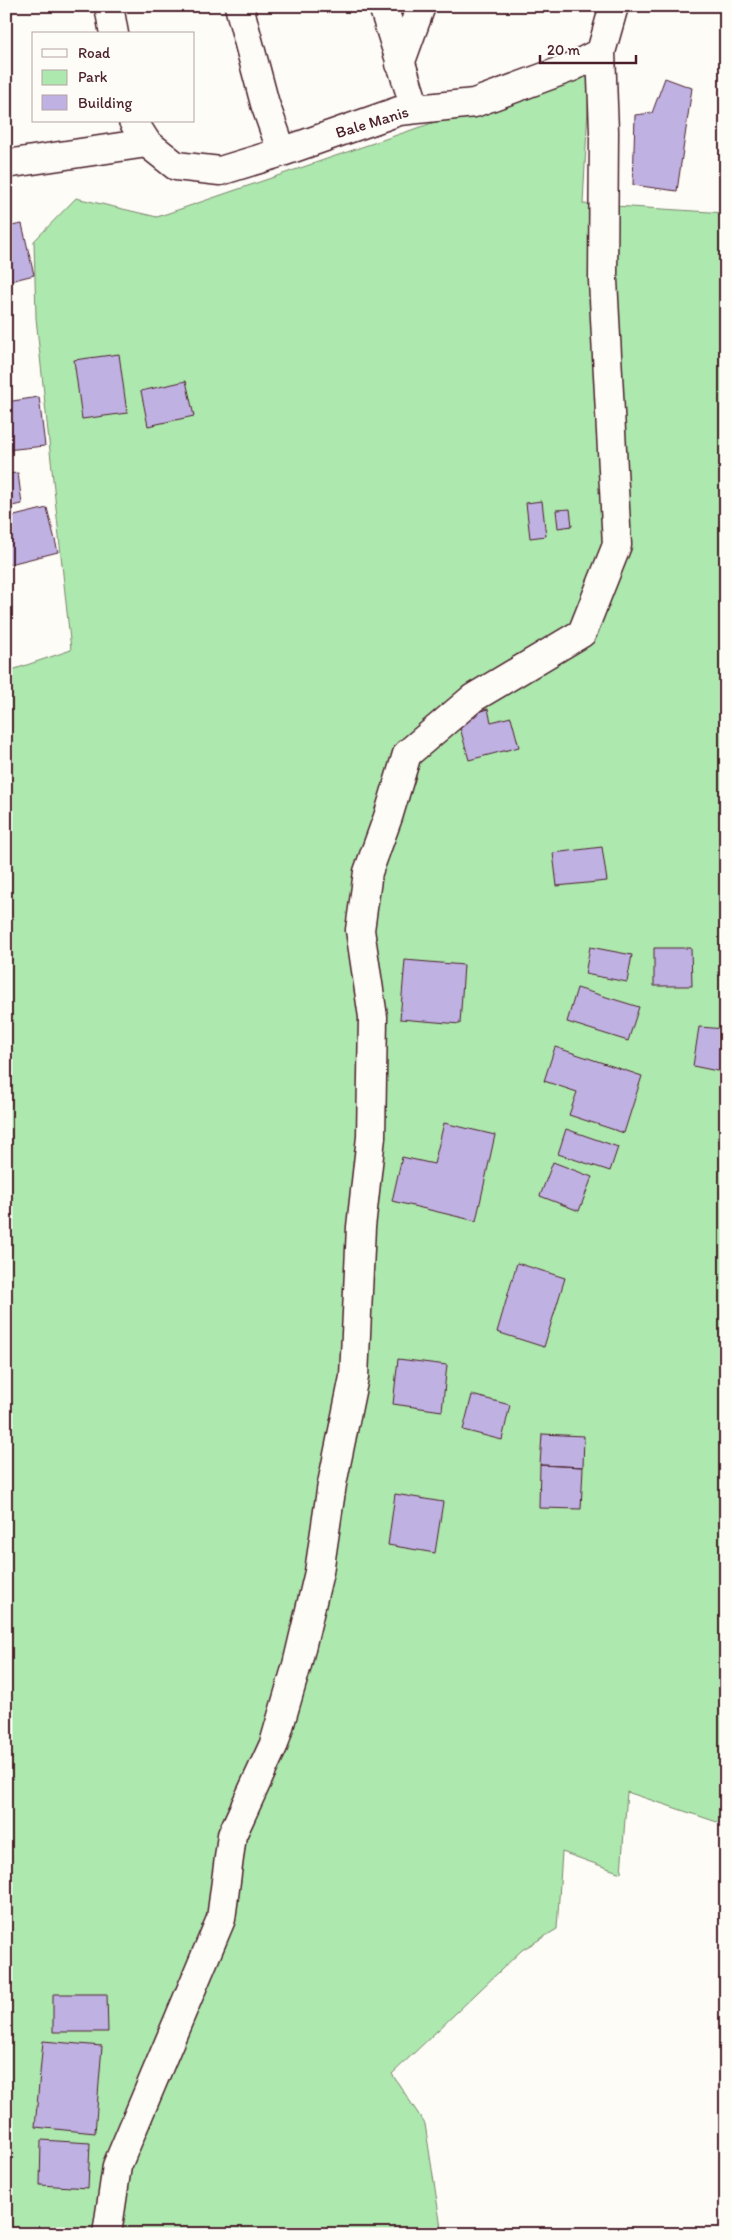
<svg xmlns="http://www.w3.org/2000/svg" width="732" height="2240" font-family="Itim,sans-serif">
	<rect width="100%" height="100%" fill="#fdfcf7"/>
	<filter id="ink" filterUnits="userSpaceOnUse"><feTurbulence type="fractalNoise" baseFrequency=".02" numOctaves="2"/><feDisplacementMap in="SourceGraphic" scale="10" xChannelSelector="R" yChannelSelector="G"/><feConvolveMatrix kernelMatrix="1 2 1 2 8 2 1 2 1" color-interpolation-filters="sRGB"/></filter>
	<g filter="url(#ink)">
		<path fill="#ade8ae" stroke="#7c846c" d="M 590,69 L 583,204 L 726,213 L 726,1825 L 627,1792 L 621,1873 L 562,1852 L 557,1929 L 522,1950 L 392,2074 L 425,2124 L 442,2234 L 6,2234 L 6,672 L 71,650 L 36,318 L 34,241 L 76,198 L 157,217 Z"/>
		<path fill="#bfb1e1" stroke="#4a1f2b" d="M 665,78 L 692,88 L 677,191 L 633,185 L 635,115 L 652,113 Z
			M 22,224 L 34,275 L 6,282 L 6,227 Z
			M 119,354 L 127,413 L 82,419 L 74,360 Z
			M 186,381 L 194,416 L 148,426 L 141,391 Z
			M 39,397 L 45,446 L 6,450 L 6,402 Z
			M 18,473 L 22,504 L 6,507 L 6,474 Z
			M 542,501 L 546,536 L 530,538 L 526,503 Z
			M 47,508 L 58,552 L 6,565 L 6,518 Z
			M 570,509 L 572,526 L 558,528 L 556,510 Z
			M 488,709 L 491,722 L 511,717 L 519,747 L 469,760 L 457,717 Z
			M 602,847 L 607,881 L 557,886 L 553,853 Z
			M 590,947 L 632,955 L 627,982 L 585,974 Z
			M 654,948 L 691,948 L 692,986 L 654,986 Z
			M 405,960 L 464,965 L 460,1024 L 400,1019 Z
			M 577,988 L 639,1007 L 628,1041 L 567,1022 Z
			M 699,1027 L 726,1029 L 722,1072 L 693,1066 Z
			M 555,1047 L 642,1076 L 624,1133 L 569,1115 L 577,1092 L 544,1081 Z
			M 444,1123 L 495,1135 L 476,1221 L 392,1201 L 402,1157 L 434,1164 Z
			M 566,1129 L 618,1147 L 610,1171 L 558,1154 Z
			M 553,1162 L 592,1177 L 579,1211 L 540,1196 Z
			M 517,1263 L 565,1278 L 544,1347 L 497,1332 Z
			M 398,1359 L 447,1365 L 442,1411 L 393,1404 Z
			M 472,1395 L 510,1405 L 502,1440 L 463,1430 Z
			M 542,1434 L 584,1436 L 583,1467 L 540,1465 Z
			M 540,1465 L 583,1467 L 581,1509 L 539,1508 Z
			M 395,1494 L 443,1502 L 435,1553 L 388,1545 Z
			M 53,1994 L 107,1994 L 108,2032 L 53,2032 Z
			M 43,2041 L 102,2046 L 95,2133 L 35,2127 Z
			M 41,2140 L 90,2143 L 88,2188 L 40,2185 Z"/>
		<g fill="none" stroke-linecap="round" stroke-linejoin="round">
			<g stroke="#4a1f2b" stroke-width="31">
				<path id="street" d="M 109,6 L 114,34
					M 239,6 L 265,104 L 282,152
					M 383,6 L 415,108
					M 400,64 L 421,6
					M 133,121 L 147,143 L 176,166 L 220,171 L 282,152 L 399,111 L 474,103 L 572,67 L 601,52
					M 6,164 L 147,143
					M 107,2234 L 117,2166 L 221,1919 L 232,1835 L 274,1744 L 297,1665 L 319,1572 L 332,1484 L 354,1377 L 361,1227 L 371,1137 L 373,1017 L 360,930 L 368,872 L 388,817 L 407,754 L 473,698 L 582,633 L 617,545 L 603,280 L 604,131 L 601,52 L 614,6"/>
			</g>
			<use href="#street" stroke="#fdfcf7" stroke-width="28"/>
		</g>
	</g>
	<g text-anchor="middle" dominant-baseline="central" stroke-width="4.5" stroke-linejoin="round" paint-order="stroke">
		<g font-size="16" fill="#4a1f2b" stroke="#fdfcf7">
			<text transform="translate(372 122) rotate(-17)">Bale Manis</text>
		</g>
	</g>
	<rect width="732" height="2240" fill="none" stroke="#fdfcf7" stroke-width="25"/>
	<rect x="12" y="12" width="707" height="2215" fill="none" stroke="#4a1f2b" stroke-width="2" filter="url(#ink)"/>
	<rect x="32" y="32" width="162" height="90" fill="#fdfcf7" stroke="#b5a4a5"/>
	<rect x="42" y="49" width="25" height="8" fill="#fdfcf7" stroke="#b5a4a5"/>
	<text x="78" y="58" font-size="15" fill="#4a1f2b">Road</text>
	<rect x="42" y="70" width="25" height="15" fill="#ade8ae" stroke="#b5a4a5"/>
	<text x="78" y="82" font-size="15" fill="#4a1f2b">Park</text>
	<rect x="42" y="95" width="25" height="15" fill="#bfb1e1" stroke="#b5a4a5"/>
	<text x="78" y="108" font-size="15" fill="#4a1f2b">Building</text>
	<path d="M540 55v8h96v-8" fill="none" stroke="#4a1f2b" stroke-width="2.5"/>
	<text x="547" y="55" font-size="15" fill="#4a1f2b" stroke="#fdfcf7" stroke-width="4" paint-order="stroke">20 m</text>
</svg>
